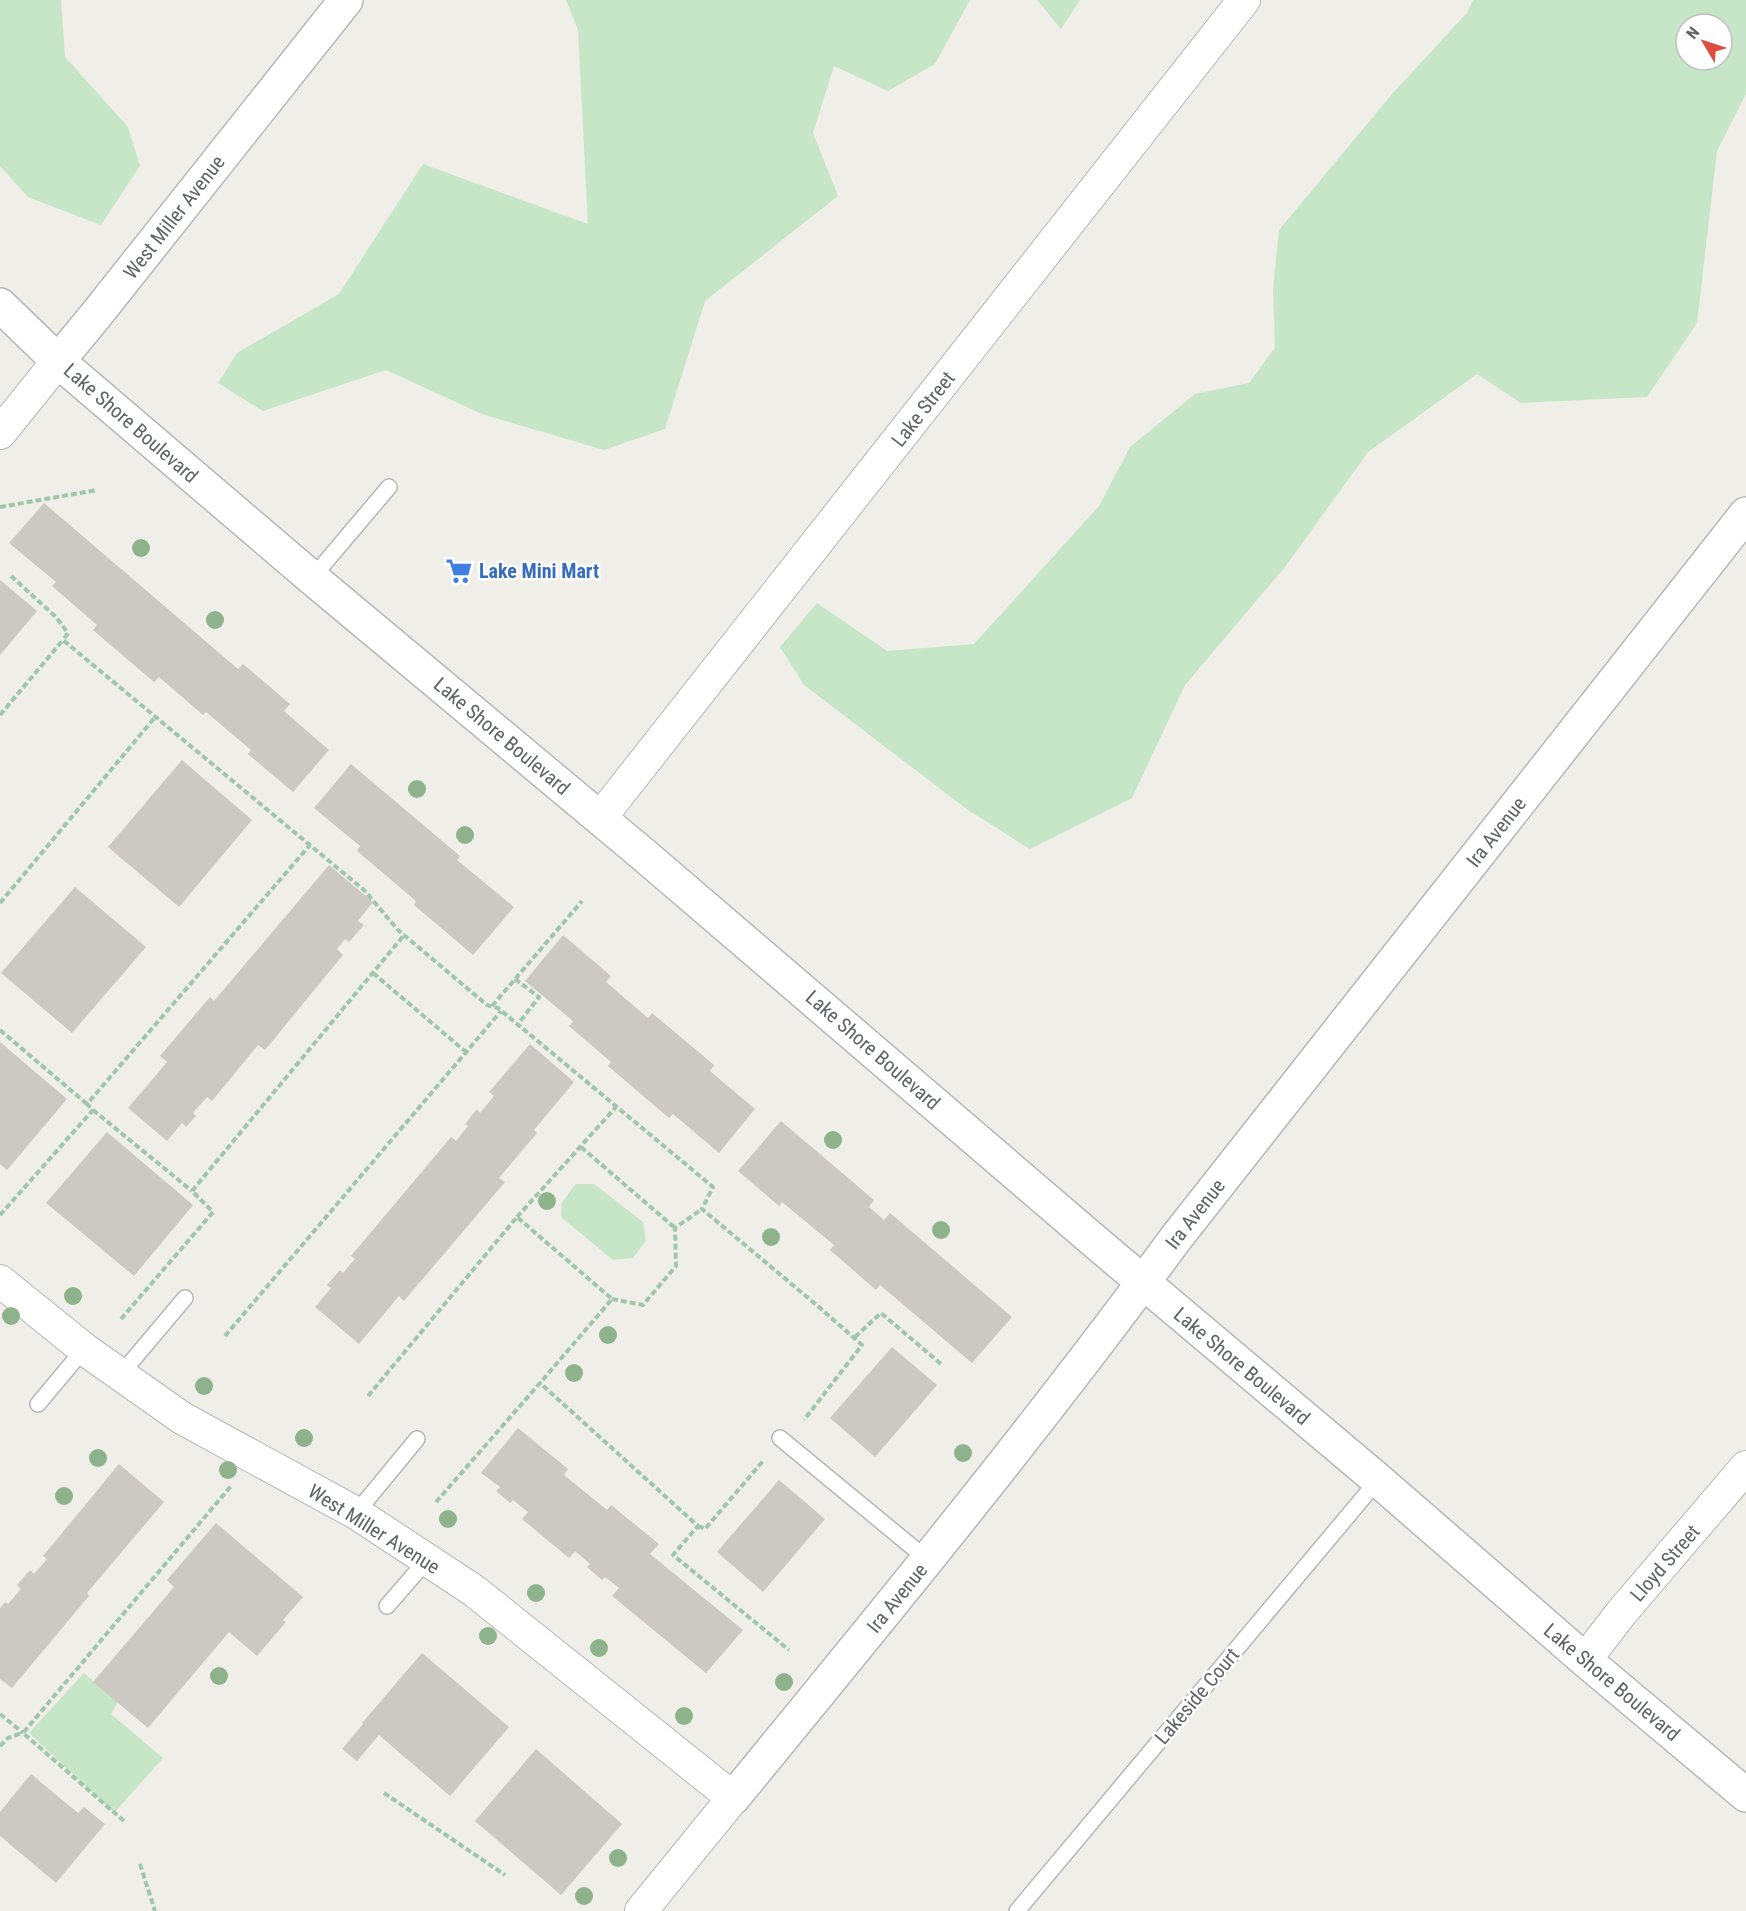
<svg xmlns="http://www.w3.org/2000/svg" width="1746" height="1911" font-family="'Roboto Condensed',sans-serif">
	<rect width="100%" height="100%" fill="#f0eee8"/>
	<path fill="#c7e5c7" fill-rule="evenodd" d="M 0,0 L 61,0 L 65,57 L 128,127 L 140,166 L 101,225 L 28,197 L 0,166 Z
		M 566,0 L 970,0 L 935,64 L 888,91 L 834,66 L 813,133 L 838,196 L 705,301 L 665,429 L 604,450 L 482,414 L 386,370 L 263,411 L 218,383 L 237,353 L 339,294 L 423,164 L 588,224 L 578,30 Z
		M 1037,0 L 1080,0 L 1061,29 Z
		M 1473,0 L 1746,0 L 1746,94 L 1717,151 L 1697,323 L 1647,397 L 1521,403 L 1477,374 L 1368,452 L 1285,567 L 1185,685 L 1132,798 L 1030,849 L 968,810 L 804,685 L 780,647 L 817,603 L 887,651 L 974,644 L 1099,506 L 1130,447 L 1195,394 L 1249,383 L 1275,348 L 1273,288 L 1279,230 L 1392,94 L 1467,13 ZM 1686,24 L 1722,24 L 1722,60 L 1686,60 Z
		M 576,1184 L 594,1184 L 643,1222 L 646,1241 L 633,1258 L 613,1260 L 561,1217 L 562,1202 Z
		M 84,1673 L 118,1702 L 111,1714 L 163,1758 L 114,1813 L 29,1733 Z"/>
	<path fill="#ccc9c4" d="M 44,503 L 238,669 L 243,664 L 290,704 L 284,711 L 329,750 L 293,792 L 248,754 L 251,750 L 206,712 L 203,715 L 159,677 L 154,682 L 93,630 L 97,625 L 52,586 L 56,582 L 9,543 Z
		M 0,580 L 37,611 L 0,655 Z
		M 182,760 L 252,820 L 179,907 L 108,847 Z
		M 351,764 L 460,856 L 457,860 L 514,907 L 473,955 L 414,905 L 416,901 L 357,851 L 360,846 L 314,808 Z
		M 329,865 L 373,902 L 358,921 L 364,925 L 349,942 L 345,939 L 337,949 L 343,955 L 265,1050 L 258,1045 L 212,1101 L 207,1097 L 193,1113 L 196,1116 L 186,1127 L 182,1123 L 167,1141 L 128,1108 L 167,1062 L 160,1056 L 210,997 L 214,1001 Z
		M 75,887 L 146,947 L 72,1033 L 1,973 Z
		M 563,935 L 611,976 L 606,982 L 648,1018 L 652,1013 L 714,1065 L 710,1071 L 755,1109 L 719,1153 L 673,1114 L 669,1118 L 608,1066 L 611,1062 L 569,1026 L 573,1021 L 525,981 Z
		M 0,1042 L 67,1099 L 7,1170 L 0,1164 Z
		M 530,1044 L 574,1082 L 534,1130 L 537,1133 L 499,1178 L 505,1182 L 404,1301 L 399,1296 L 359,1344 L 315,1307 L 331,1288 L 327,1285 L 340,1270 L 343,1273 L 355,1259 L 351,1256 L 451,1137 L 456,1141 L 468,1126 L 465,1124 L 477,1109 L 480,1113 L 494,1096 L 489,1092 Z
		M 781,1121 L 874,1200 L 869,1207 L 884,1220 L 890,1213 L 1012,1317 L 972,1363 L 880,1285 L 876,1290 L 830,1250 L 834,1245 L 782,1202 L 779,1206 L 738,1171 Z
		M 107,1132 L 193,1205 L 134,1276 L 46,1203 Z
		M 892,1347 L 937,1385 L 875,1457 L 830,1418 Z
		M 518,1428 L 568,1469 L 564,1475 L 607,1510 L 611,1505 L 659,1544 L 650,1554 L 743,1630 L 706,1673 L 612,1596 L 619,1588 L 605,1577 L 602,1580 L 587,1567 L 590,1564 L 575,1551 L 569,1558 L 522,1519 L 528,1512 L 513,1500 L 510,1503 L 496,1491 L 500,1487 L 481,1473 Z
		M 119,1464 L 164,1502 L 87,1593 L 89,1596 L 12,1688 L 0,1679 L 0,1608 L 5,1602 L 8,1604 L 21,1589 L 17,1585 L 30,1570 L 34,1574 L 47,1559 L 43,1556 Z
		M 779,1480 L 825,1519 L 763,1592 L 717,1552 Z
		M 216,1523 L 303,1597 L 283,1620 L 286,1622 L 257,1656 L 229,1632 L 148,1728 L 93,1682 L 174,1587 L 167,1580 Z
		M 422,1653 L 509,1727 L 450,1796 L 379,1735 L 357,1761 L 342,1749 L 363,1724 L 362,1723 Z
		M 536,1749 L 622,1824 L 561,1895 L 475,1821 Z
		M 31,1774 L 78,1813 L 84,1807 L 105,1824 L 56,1883 L 0,1836 L 0,1812 Z"/>
	<g fill="none" stroke-linecap="round" stroke-linejoin="round">
		<g stroke="#b5b7bb" stroke-width="18">
			<path id="service" d="M 312,578 L 389,487
				M 121,1374 L 185,1298
				M 38,1404 L 84,1349
				M 780,1438 L 928,1560
				M 356,1513 L 417,1439
				M 387,1606 L 427,1560
				M 1017,1911 L 1378,1480"/>
		</g>
		<g stroke="#b5b7bb" stroke-width="34">
			<path id="minor" d="M 0,433 L 58,361
				M 600,818 L 1244,0
				M 0,1281 L 84,1349 L 182,1418 L 356,1513 L 473,1590 L 733,1798 L 641,1911
				M 1585,1660 L 1622,1612 L 1746,1467"/>
		</g>
		<g stroke="#b5b7bb" stroke-width="36">
			<path id="tertiary" d="M 58,361 L 96,315 L 346,0
				M 733,1798 C 884,1614 1035,1430 1176,1238 L 1746,514"/>
		</g>
		<g stroke="#b4b7bb" stroke-width="36">
			<path id="secondary" d="M 0,305 L 58,361 L 312,578 L 644,855 L 1099,1245 L 1378,1480 L 1585,1660 L 1746,1795"/>
		</g>
		<path stroke="#a0c6ab" stroke-width="4" stroke-dasharray="6 3" stroke-linecap="butt" d="M 0,507 L 97,490
			M 11,576 L 56,617 L 68,633 L 63,640
			M 0,715 L 63,640 L 364,890 L 398,930 L 487,1005 L 498,1008 L 713,1187 L 702,1209 L 819,1307 L 862,1345 L 804,1420
			M 0,903 L 156,716
			M 373,973 L 466,1052
			M 515,979 L 539,997 L 518,1024
			M 492,1006 L 582,901
			M 0,1030 L 87,1104
			M 93,1110 L 192,1191
			M 581,1147 L 675,1228
			M 0,1215 L 93,1110 L 87,1104 L 310,845
			M 517,1217 L 616,1107
			M 612,1299 L 643,1305 L 676,1266 L 675,1228 L 702,1209
			M 121,1319 L 213,1212 L 192,1191 L 405,934
			M 225,1336 L 501,1011
			M 855,1337 L 881,1313 L 941,1364
			M 368,1396 L 517,1217 L 612,1299 L 540,1383
			M 436,1502 L 540,1383 L 698,1526 L 673,1555 L 789,1650
			M 698,1526 L 705,1529 L 763,1461
			M 0,1714 L 23,1733
			M 0,1746 L 8,1738 L 22,1733
			M 384,1793 L 505,1875
			M 124,1821 L 23,1733 L 231,1486
			M 140,1864 L 155,1911"/>
		<use href="#service" stroke="#fff" stroke-width="15"/>
		<use href="#minor" stroke="#fff" stroke-width="32"/>
		<use href="#tertiary" stroke="#fff" stroke-width="33"/>
		<use href="#secondary" stroke="#fff" stroke-width="33"/>
	</g>
	<g fill="#8db28c">
		<circle cx="141" cy="548" r="9"/>
		<circle cx="215" cy="620" r="9"/>
		<circle cx="417" cy="789" r="9"/>
		<circle cx="465" cy="835" r="9"/>
		<circle cx="833" cy="1140" r="9"/>
		<circle cx="547" cy="1201" r="9"/>
		<circle cx="941" cy="1230" r="9"/>
		<circle cx="771" cy="1237" r="9"/>
		<circle cx="73" cy="1296" r="9"/>
		<circle cx="11" cy="1316" r="9"/>
		<circle cx="608" cy="1335" r="9"/>
		<circle cx="574" cy="1373" r="9"/>
		<circle cx="204" cy="1386" r="9"/>
		<circle cx="304" cy="1438" r="9"/>
		<circle cx="963" cy="1453" r="9"/>
		<circle cx="98" cy="1458" r="9"/>
		<circle cx="228" cy="1470" r="9"/>
		<circle cx="64" cy="1496" r="9"/>
		<circle cx="448" cy="1519" r="9"/>
		<circle cx="536" cy="1593" r="9"/>
		<circle cx="488" cy="1636" r="9"/>
		<circle cx="599" cy="1648" r="9"/>
		<circle cx="219" cy="1676" r="9"/>
		<circle cx="784" cy="1682" r="9"/>
		<circle cx="684" cy="1716" r="9"/>
		<circle cx="618" cy="1858" r="9"/>
		<circle cx="584" cy="1896" r="9"/>
	</g>
	<defs>
		<g id="supermarket-bare" transform="scale(2.07)"><path d="M-6-5.5h2.5l.6 2H6L4.5 2H-2.5L-4.4-4H-6ZM-1.5 3.2a1.3 1.3 0 1 0 .1 0ZM3 3.2a1.3 1.3 0 1 0 .1 0Z" fill="#3f7fe0" stroke="#fff" stroke-width="2.5" paint-order="stroke"/></g>
	</defs>
	<g fill-rule="evenodd">
		<use href="#supermarket-bare" x="459" y="571"/>
	</g>
	<g text-anchor="middle" dominant-baseline="central" stroke-width="5" stroke-linejoin="round" paint-order="stroke">
		<g font-size="20" fill="#5f6267" stroke="#fff">
			<text transform="translate(174 217) rotate(-52)">West Miller Avenue</text>
			<text transform="translate(923 409) rotate(-52)">Lake Street</text>
			<text transform="translate(131 423) rotate(41)">Lake Shore Boulevard</text>
			<text transform="translate(502 736) rotate(40)">Lake Shore Boulevard</text>
			<text transform="translate(1496 832) rotate(-52)">Ira Avenue</text>
			<text transform="translate(873 1050) rotate(41)">Lake Shore Boulevard</text>
			<text transform="translate(1195 1214) rotate(-52)">Ira Avenue</text>
			<text transform="translate(1242 1366) rotate(40)">Lake Shore Boulevard</text>
			<text transform="translate(374 1529) rotate(32)">West Miller Avenue</text>
			<text transform="translate(1665 1563) rotate(-49)">Lloyd Street</text>
			<text transform="translate(897 1598) rotate(-51)">Ira Avenue</text>
			<text transform="translate(1612 1682) rotate(40)">Lake Shore Boulevard</text>
			<text transform="translate(1197 1696) rotate(-50)">Lakeside Court</text>
		</g>
		<g font-size="20" font-weight="bold" fill="#366cbe" stroke="#fff" text-anchor="start">
			<text x="479" y="571">Lake Mini Mart</text>
		</g>
	</g>
	<g transform="translate(1704 42) rotate(309)"><circle r="28" fill="#ffffff" stroke="#bfc0c2" stroke-width="1.5"/>
	<path d="M0-4.5L10 22L0 15L-10 22Z" fill="#dd4e41"/>
	<text y="-9" font-size="16" font-weight="bold" text-anchor="middle" fill="#5f6267">N</text>
	</g>
</svg>
